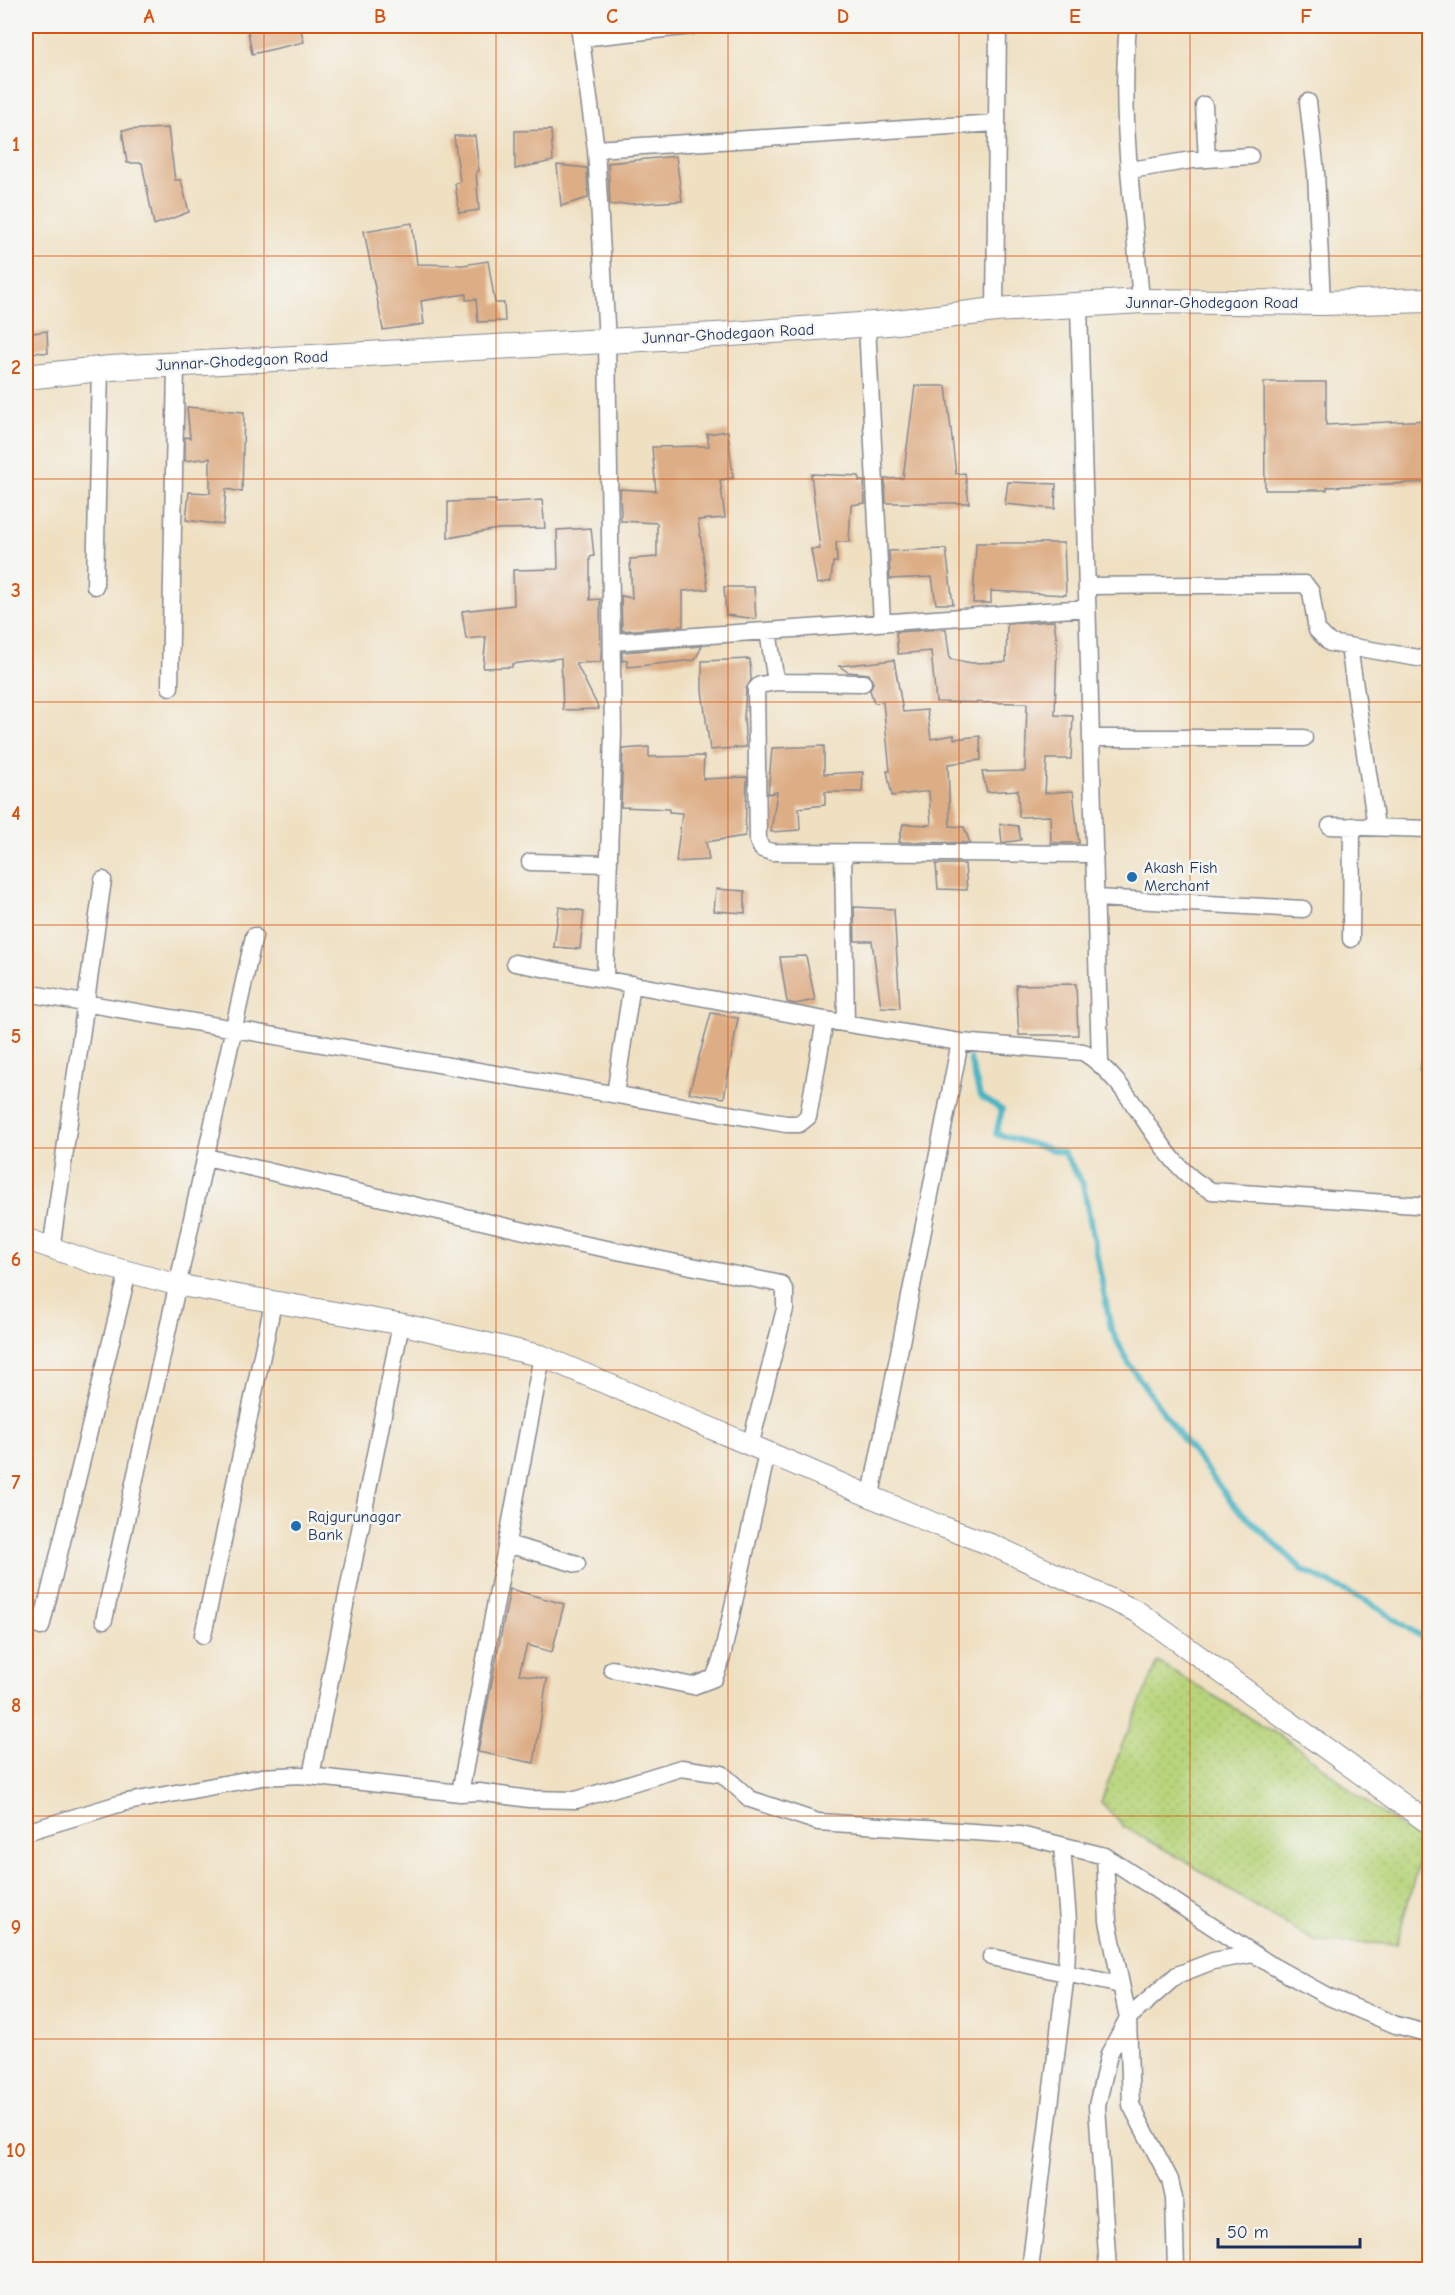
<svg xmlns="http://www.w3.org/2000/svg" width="1455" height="2295" font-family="'Comic Neue',sans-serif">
	<defs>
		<pattern id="grass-dots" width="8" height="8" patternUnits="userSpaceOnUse" patternTransform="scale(1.5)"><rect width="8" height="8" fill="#b8d47b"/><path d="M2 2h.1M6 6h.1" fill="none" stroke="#9eb66d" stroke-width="1.8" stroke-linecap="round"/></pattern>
	</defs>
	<rect width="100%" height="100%" fill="#f6f6f2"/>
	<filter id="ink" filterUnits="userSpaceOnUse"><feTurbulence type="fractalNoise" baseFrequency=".0167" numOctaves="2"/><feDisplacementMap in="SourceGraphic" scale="12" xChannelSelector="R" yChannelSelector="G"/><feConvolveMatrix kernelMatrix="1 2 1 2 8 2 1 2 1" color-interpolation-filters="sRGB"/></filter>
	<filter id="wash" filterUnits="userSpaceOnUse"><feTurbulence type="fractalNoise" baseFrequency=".008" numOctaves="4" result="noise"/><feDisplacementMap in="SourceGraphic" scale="24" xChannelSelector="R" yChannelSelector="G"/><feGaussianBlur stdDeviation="1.35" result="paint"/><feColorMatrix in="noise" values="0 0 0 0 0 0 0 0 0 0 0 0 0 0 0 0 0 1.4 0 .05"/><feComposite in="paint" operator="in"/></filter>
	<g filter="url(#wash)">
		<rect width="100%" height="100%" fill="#efe0c2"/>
		<path fill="url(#grass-dots)" stroke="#6a826c" stroke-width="1.5" d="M 1158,1662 L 1292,1743 L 1375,1809 L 1424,1841 L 1397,1944 L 1317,1942 L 1251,1904 L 1187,1862 L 1124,1827 L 1101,1802 L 1123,1742 Z"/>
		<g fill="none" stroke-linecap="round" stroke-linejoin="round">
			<path stroke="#47b3c3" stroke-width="6" d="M 970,1059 L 980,1096 L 1002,1110 L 996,1134 L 1064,1153 L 1083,1184 L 1111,1329 L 1129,1364 L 1175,1429 L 1234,1505 L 1303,1570 L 1372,1604 L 1429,1642 L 1420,1698 L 1430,1708"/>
		</g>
		<g id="blocks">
			<path fill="#ddad85" d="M 247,26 L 300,26 L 304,42 L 252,54 Z
				M 168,128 L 175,180 L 181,180 L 189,212 L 154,225 L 142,163 L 127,163 L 122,130 Z
				M 551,130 L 553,161 L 515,169 L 515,131 Z
				M 454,136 L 475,136 L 479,171 L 476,172 L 479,210 L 459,213 L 455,183 L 460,182 Z
				M 676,156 L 682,201 L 610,205 L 608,163 Z
				M 557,165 L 587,168 L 588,198 L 561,206 Z
				M 412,223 L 417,264 L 463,265 L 488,261 L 495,303 L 504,303 L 505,321 L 478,322 L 476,299 L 466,300 L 466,294 L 421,301 L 424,324 L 383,330 L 364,231 Z
				M 47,331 L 48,353 L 26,352 L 26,334 Z
				M 1264,382 L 1326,382 L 1326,425 L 1430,420 L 1430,482 L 1327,487 L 1327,490 L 1265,490 Z
				M 915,386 L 946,386 L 956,474 L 965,473 L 969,503 L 886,503 L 885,479 L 903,478 Z
				M 187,407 L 244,412 L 242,492 L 226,489 L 223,525 L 186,520 L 189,492 L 210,493 L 210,458 L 185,461 L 185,437 L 190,438 Z
				M 728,431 L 733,478 L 720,480 L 725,518 L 698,520 L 708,589 L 683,591 L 683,626 L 622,631 L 621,596 L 632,598 L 630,559 L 657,557 L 657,523 L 621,521 L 620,489 L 656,491 L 652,447 L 709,446 L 707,434 Z
				M 811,474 L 859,476 L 859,481 L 864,481 L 865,503 L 851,505 L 849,542 L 836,542 L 837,562 L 833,562 L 831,581 L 817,584 L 811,549 L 820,549 Z
				M 1008,482 L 1056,484 L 1055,509 L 1005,504 Z
				M 496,500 L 496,503 L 542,500 L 545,528 L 498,529 L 448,538 L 448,502 Z
				M 591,528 L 594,556 L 590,557 L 590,600 L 600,599 L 601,662 L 576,663 L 599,709 L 563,710 L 561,658 L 512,664 L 512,667 L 483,668 L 486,637 L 466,639 L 462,611 L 514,605 L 513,570 L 558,569 L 557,530 Z
				M 976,543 L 1064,543 L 1066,595 L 991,591 L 991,603 L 973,603 Z
				M 946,549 L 953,604 L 936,604 L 932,577 L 890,579 L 889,551 Z
				M 724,587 L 754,587 L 756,619 L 726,615 Z
				M 1054,621 L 1057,643 L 1055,715 L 1073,716 L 1071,759 L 1047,759 L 1045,793 L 1073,791 L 1079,843 L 1051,843 L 1050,816 L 1019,817 L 1018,790 L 987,792 L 982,772 L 1025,771 L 1027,703 L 936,702 L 931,651 L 898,654 L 896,632 L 946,629 L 950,659 L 972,663 L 1006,662 L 1007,624 Z
				M 702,646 L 695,660 L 628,667 L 627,660 L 622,661 L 622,652 Z
				M 750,659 L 751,680 L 746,689 L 744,718 L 746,747 L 710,750 L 702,690 L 702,661 Z
				M 894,660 L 903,712 L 927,710 L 931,739 L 954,735 L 954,739 L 980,736 L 981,760 L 948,764 L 950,826 L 964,827 L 970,843 L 899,842 L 903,824 L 931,825 L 929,791 L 892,796 L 887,771 L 890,771 L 883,702 L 874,703 L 870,690 L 873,683 L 869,674 L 848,672 L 839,666 Z
				M 824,746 L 824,774 L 863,772 L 862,792 L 825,792 L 825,805 L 799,808 L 800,830 L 771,832 L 777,792 L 768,794 L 772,748 Z
				M 649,747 L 649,757 L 704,756 L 703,779 L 747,777 L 745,836 L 706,842 L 709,860 L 676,862 L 682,813 L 669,812 L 669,809 L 621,807 L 623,749 Z
				M 1000,824 L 1018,826 L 1021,840 L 1002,843 Z
				M 936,864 L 965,864 L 967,890 L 938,889 Z
				M 716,889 L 745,891 L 745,913 L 714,911 Z
				M 559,907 L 584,911 L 580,949 L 554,947 Z
				M 854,907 L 894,909 L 900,1008 L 881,1007 L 872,941 L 855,941 Z
				M 806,956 L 815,1000 L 795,1004 L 787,1002 L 780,957 Z
				M 1076,984 L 1078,1035 L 1019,1035 L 1016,985 Z
				M 711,1013 L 738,1018 L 724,1098 L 689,1093 Z
				M 510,1589 L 564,1604 L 552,1652 L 527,1645 L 519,1674 L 547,1679 L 534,1763 L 478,1752 Z"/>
		</g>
	</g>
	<g filter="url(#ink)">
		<use href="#blocks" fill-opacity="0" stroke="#858890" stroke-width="1.5"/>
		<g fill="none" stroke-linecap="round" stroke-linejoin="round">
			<g stroke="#858890" stroke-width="19">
				<path id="minor" d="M 579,26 L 596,149 L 607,341 L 613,733 L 605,979
					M 1128,26 C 1119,116 1134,211 1141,301
					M 581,38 L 692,26
					M 1308,102 L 1316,173 L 1322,303
					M 1204,105 L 1207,159
					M 596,149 L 996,123
					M 1131,170 L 1192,160 L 1250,156
					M 1079,306 L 1100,1062
					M 995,310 L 998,26
					M 867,325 L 882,623
					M 95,586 L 100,369
					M 1087,586 L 1305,584 L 1311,592 L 1317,630 L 1330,643 L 1430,660
					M 768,631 L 776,682 L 760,685 L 756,689 L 758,841 L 762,849 L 772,852 L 1095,854
					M 612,642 L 1087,608
					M 1349,647 L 1376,826
					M 776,682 L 863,683
					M 170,687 L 176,366
					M 1091,738 L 1304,738
					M 1330,826 L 1430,829
					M 843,853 L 846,1023
					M 530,862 L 609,864
					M 1096,898 L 1303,909
					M 1351,939 L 1352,826
					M 515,963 L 825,1020
					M 26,993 L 786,1124 L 799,1124 L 808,1117 L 825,1020 L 960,1042 L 1083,1052 C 1138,1085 1158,1167 1212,1191 L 1430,1206
					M 1429,1070 L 1430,1063
					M 615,1094 L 632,984
					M 206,1157 L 572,1242 L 781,1284 L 785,1291 L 785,1309 L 750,1446
					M 51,1250 L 103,880
					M 871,1495 L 960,1042
					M 507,1544 L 577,1564
					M 104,1620 L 254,936
					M 41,1627 L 128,1272
					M 203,1635 L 273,1303
					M 612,1669 L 693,1686 L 714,1678 L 721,1661 L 767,1453
					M 311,1776 L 401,1324
					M 460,1793 L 542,1356
					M 26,1832 L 122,1803 L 262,1777 L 300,1775 L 460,1793 L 479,1792 L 529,1799 L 576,1800 L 681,1768 L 722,1774 L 750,1799 L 818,1822 L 1020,1835 L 1105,1856 L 1271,1965 L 1327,1996 L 1396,2025 L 1430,2034
					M 1105,1856 L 1108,1921 L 1128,2018 L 1109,2054 L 1097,2106 L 1108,2270
					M 991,1957 L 1121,1985
					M 1030,2270 L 1066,1973 L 1068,1921 L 1062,1846
					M 1176,2270 L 1174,2198 L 1170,2180 L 1131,2105 L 1128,2018 L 1177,1975 L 1213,1961 L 1253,1954"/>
			</g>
			<g stroke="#858890" stroke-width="23">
				<path id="tertiary" d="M 26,1239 L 95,1263 L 178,1285 L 401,1324 L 542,1356 L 935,1524 L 992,1545 L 1138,1612 L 1430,1824"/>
			</g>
			<g stroke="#858890" stroke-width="26">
				<path id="secondary" d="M 26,377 L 110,368 L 716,335 L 888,323 L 995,310 L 1141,301 L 1322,303 L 1430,300"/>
			</g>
			<use href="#minor" stroke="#fff" stroke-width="16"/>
			<use href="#tertiary" stroke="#fff" stroke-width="21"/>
			<use href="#secondary" stroke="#fff" stroke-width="24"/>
		</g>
	</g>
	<path fill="none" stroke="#d45514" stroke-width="1.5" stroke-opacity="0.55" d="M 264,26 L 264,2270M 496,26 L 496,2270M 728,26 L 728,2270M 959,26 L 959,2270M 1190,26 L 1190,2270M 26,256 L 1430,256M 26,479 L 1430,479M 26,702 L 1430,702M 26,925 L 1430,925M 26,1148 L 1430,1148M 26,1370 L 1430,1370M 26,1593 L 1430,1593M 26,1816 L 1430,1816M 26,2039 L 1430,2039"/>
	<g fill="#1f6fb2" stroke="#f6f6f2" stroke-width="2">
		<circle cx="1132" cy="877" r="6"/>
		<circle cx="296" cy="1526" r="6"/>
	</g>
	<g text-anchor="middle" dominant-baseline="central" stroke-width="5" stroke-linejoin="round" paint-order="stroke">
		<g font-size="16" fill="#1b2f5e" stroke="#f6f6f2">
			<text x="1212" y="303">Junnar-Ghodegaon Road</text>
			<text transform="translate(728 334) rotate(-3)">Junnar-Ghodegaon Road</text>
			<text transform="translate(242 361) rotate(-3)">Junnar-Ghodegaon Road</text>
		</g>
		<g font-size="16" fill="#1b2f5e" stroke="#f6f6f2" text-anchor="start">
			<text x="1144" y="868">Akash Fish<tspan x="1144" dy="18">Merchant</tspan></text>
			<text x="308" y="1517">Rajgurunagar<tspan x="308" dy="18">Bank</tspan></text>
		</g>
	</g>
	<rect width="1455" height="2295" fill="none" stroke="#f6f6f2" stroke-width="66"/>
	<path d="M1218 2238v9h142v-9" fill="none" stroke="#1b2f5e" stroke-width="3"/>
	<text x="1227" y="2238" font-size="18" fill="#1b2f5e" stroke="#f6f6f2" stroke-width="4.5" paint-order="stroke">50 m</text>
	<rect x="33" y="33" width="1389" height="2229" fill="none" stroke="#d45514" stroke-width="2"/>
	<g font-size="20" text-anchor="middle" font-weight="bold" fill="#d45514">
		<text x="149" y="23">A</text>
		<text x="380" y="23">B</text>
		<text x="612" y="23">C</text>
		<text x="843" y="23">D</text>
		<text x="1075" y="23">E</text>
		<text x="1306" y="23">F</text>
		<text x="16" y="151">1</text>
		<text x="16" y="374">2</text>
		<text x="16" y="597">3</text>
		<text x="16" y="820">4</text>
		<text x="16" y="1043">5</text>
		<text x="16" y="1266">6</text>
		<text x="16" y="1489">7</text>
		<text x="16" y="1712">8</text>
		<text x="16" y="1934">9</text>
		<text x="16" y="2157">10</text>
	</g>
</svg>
